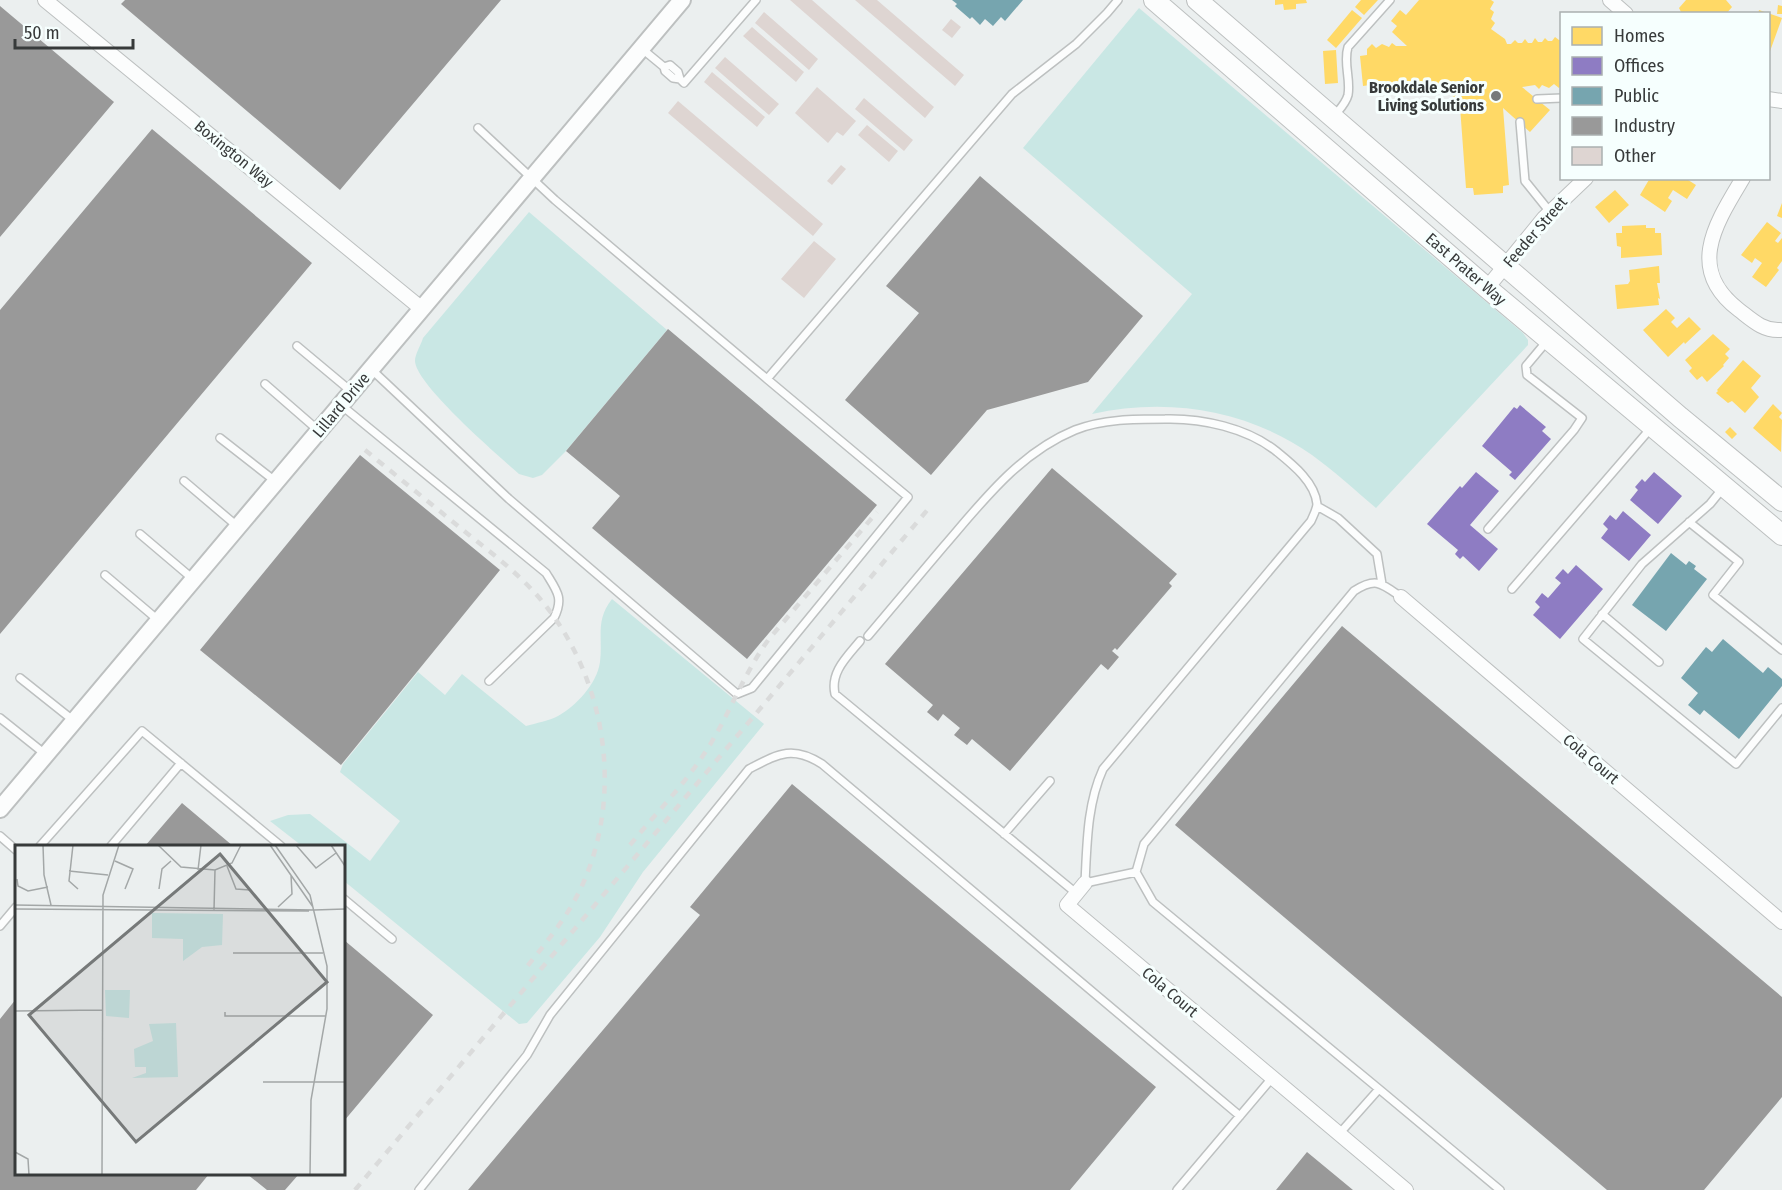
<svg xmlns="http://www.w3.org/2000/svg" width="1782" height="1190" font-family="'Fira Sans Condensed',sans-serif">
	<rect width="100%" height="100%" fill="#ebefef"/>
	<path fill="#c9e7e4" d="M 1139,8 L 1523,333 L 1528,340 L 1528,345 L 1376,508 C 1355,490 1334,471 1312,455 C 1248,410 1169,397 1092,414 L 1192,294 L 1023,148 Z
		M 529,212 L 667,330 L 565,452 L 542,475 L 533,478 L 519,474 C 499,456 416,385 415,361 C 415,354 421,345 423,338 Z
		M 612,599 L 764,724 L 643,872 L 600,937 L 527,1023 L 519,1024 L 344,881 L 344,846 L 302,846 L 270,821 L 288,815 L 310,814 L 370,861 L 400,821 L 340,772 L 343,764 L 418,672 L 445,695 L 462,674 L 526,726 C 536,723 549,721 558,716 C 576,706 597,684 600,662 C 603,638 595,620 612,599 Z"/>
	<path fill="#ffd966" d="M 1275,0 L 1306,0 L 1307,3 L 1296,4 L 1296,9 L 1284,10 L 1283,4 L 1275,5 Z
		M 1361,0 L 1378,0 L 1364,15 L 1355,7 Z
		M 1419,0 L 1491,0 L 1494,2 L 1490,9 L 1494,12 L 1491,19 L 1495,23 L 1491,29 L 1505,39 L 1507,44 L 1511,44 L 1515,40 L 1518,43 L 1522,43 L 1525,39 L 1528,43 L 1532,43 L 1535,38 L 1538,42 L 1542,42 L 1545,38 L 1548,41 L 1552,41 L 1555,37 L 1559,40 L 1562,40 L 1562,85 L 1559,88 L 1554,84 L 1549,88 L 1542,85 L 1539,89 L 1535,85 L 1522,87 L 1550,110 L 1530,132 L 1503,108 L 1509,185 L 1503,186 L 1503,193 L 1474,195 L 1473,188 L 1466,188 L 1459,93 L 1455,98 L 1441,86 L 1436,90 L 1432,87 L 1427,90 L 1420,88 L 1416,92 L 1411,88 L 1406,92 L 1399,90 L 1396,93 L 1390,90 L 1386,94 L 1380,91 L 1376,95 L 1370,91 L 1370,85 L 1363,86 L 1360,56 L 1367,55 L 1367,49 L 1372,44 L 1376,48 L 1382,44 L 1389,47 L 1392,43 L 1396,46 L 1407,46 L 1392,32 L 1397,26 L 1391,21 L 1400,10 L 1406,15 Z
		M 1686,0 L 1726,0 L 1732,7 L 1726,14 L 1682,14 L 1679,8 Z
		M 1778,5 L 1782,6 L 1782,14 L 1777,14 Z
		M 1352,10 L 1362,18 L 1336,48 L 1327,40 Z
		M 1759,10 L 1782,18 L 1769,54 L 1768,13 L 1758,14 Z
		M 1336,50 L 1338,83 L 1325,84 L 1323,51 Z
		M 1650,178 L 1685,178 L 1696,185 L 1687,199 L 1673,190 L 1668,198 L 1672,201 L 1665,212 L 1640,195 Z
		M 1615,190 L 1629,205 L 1609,223 L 1595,207 Z
		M 1782,203 L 1782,218 L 1777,216 Z
		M 1767,222 L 1781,233 L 1775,241 L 1778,243 L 1782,238 L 1782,261 L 1777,268 L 1779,270 L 1766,287 L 1752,277 L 1762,263 L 1755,258 L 1752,263 L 1741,255 Z
		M 1646,225 L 1646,228 L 1655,228 L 1655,233 L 1661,233 L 1662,255 L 1621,258 L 1621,247 L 1617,246 L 1616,233 L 1622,233 L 1622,226 Z
		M 1659,266 L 1660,283 L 1657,283 L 1660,299 L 1658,298 L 1659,305 L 1617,309 L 1615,285 L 1628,284 L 1630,281 L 1629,270 Z
		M 1666,309 L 1675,318 L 1671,322 L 1677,328 L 1689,317 L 1701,329 L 1685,344 L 1684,342 L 1668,357 L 1643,330 Z
		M 1713,334 L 1730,349 L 1725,354 L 1729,358 L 1723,365 L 1724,366 L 1707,382 L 1702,376 L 1697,380 L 1689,371 L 1692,368 L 1685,360 Z
		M 1743,360 L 1761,376 L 1751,388 L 1759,397 L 1745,413 L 1732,401 L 1728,403 L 1716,393 L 1718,391 L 1717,390 Z
		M 1773,404 L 1782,413 L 1779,417 L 1782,420 L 1781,452 L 1753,428 Z
		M 1730,427 L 1737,434 L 1732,439 L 1725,432 Z"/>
	<path fill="#8e7cc3" d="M 1520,405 L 1546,427 L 1542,431 L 1551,439 L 1515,480 L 1509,475 L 1512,472 L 1482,446 L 1514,407 L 1517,409 Z
		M 1476,472 L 1499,491 L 1470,525 L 1498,549 L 1479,571 L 1463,556 L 1460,559 L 1455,554 L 1458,550 L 1427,524 L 1460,486 L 1462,488 Z
		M 1654,472 L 1682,496 L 1658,524 L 1630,500 L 1638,490 L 1635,487 L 1642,479 L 1645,482 Z
		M 1623,511 L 1651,535 L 1629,561 L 1601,538 L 1608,529 L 1603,524 L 1610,515 L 1616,520 Z
		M 1576,565 L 1603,589 L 1560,639 L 1533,615 L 1540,607 L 1535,602 L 1542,593 L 1548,598 L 1561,583 L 1555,578 L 1563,569 L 1568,574 Z"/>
	<path fill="#76a5af" d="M 952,0 L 1023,0 L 1005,21 L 1001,17 L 993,26 L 985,19 L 980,25 L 972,17 L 970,19 L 955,6 L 957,4 Z
		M 1671,553 L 1686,565 L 1689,561 L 1696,566 L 1694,569 L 1707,579 L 1666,631 L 1632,605 Z
		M 1723,639 L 1763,673 L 1768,667 L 1782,679 L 1782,686 L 1739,739 L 1704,710 L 1700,715 L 1688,705 L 1698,693 L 1681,678 L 1706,647 L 1712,652 Z"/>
	<path fill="#999" d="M 125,0 L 501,0 L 340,190 L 121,4 Z
		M 0,6 L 114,102 L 0,237 Z
		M 152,129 L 312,263 L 0,634 L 0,310 Z
		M 980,176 L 1143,316 L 1088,382 L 987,410 L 931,475 L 845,400 L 919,313 L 886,286 Z
		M 668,329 L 877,505 L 747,659 L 592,528 L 620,496 L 566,451 Z
		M 360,455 L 500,570 L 341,765 L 200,650 Z
		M 1052,468 L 1177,574 L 1169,583 L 1172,586 L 1117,650 L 1115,648 L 1112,651 L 1119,657 L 1108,670 L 1101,664 L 1010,771 L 972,739 L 967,745 L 954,735 L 960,728 L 943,714 L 938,721 L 927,712 L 933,705 L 885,664 Z
		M 1342,626 L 1782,997 L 1782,1097 L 1704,1190 L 1607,1190 L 1175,825 Z
		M 792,784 L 1156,1087 L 1070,1190 L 468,1190 L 700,915 L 690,907 Z
		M 182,803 L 233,846 L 145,846 Z
		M 344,940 L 433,1015 L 344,1121 Z
		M 16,999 L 16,1174 L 209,1174 L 196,1190 L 0,1190 L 0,1019 Z
		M 1307,1152 L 1353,1190 L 1276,1190 Z
		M 247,1174 L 299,1174 L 285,1190 L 267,1190 Z"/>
	<path fill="#ded5d2" d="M 790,0 L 812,0 L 934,107 L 925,118 Z
		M 855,0 L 877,0 L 964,75 L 955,86 Z
		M 764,12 L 818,59 L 809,70 L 755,23 Z
		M 951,19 L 961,27 L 952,38 L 942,30 Z
		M 752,27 L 804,72 L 796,82 L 743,36 Z
		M 725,57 L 779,104 L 769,115 L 715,68 Z
		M 712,72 L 765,117 L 757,127 L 704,82 Z
		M 817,87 L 856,121 L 843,136 L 837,132 L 828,143 L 795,113 Z
		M 864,98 L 913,140 L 904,151 L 855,109 Z
		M 678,101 L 823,224 L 813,236 L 668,113 Z
		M 867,125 L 898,151 L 889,162 L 858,135 Z
		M 841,165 L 846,169 L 832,185 L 827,181 Z
		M 814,241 L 836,259 L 804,298 L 781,279 Z"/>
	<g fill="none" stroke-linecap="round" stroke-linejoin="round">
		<g stroke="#bdc0c0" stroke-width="10">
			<path id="service" d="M 641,48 L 664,67 L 665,71 L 673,78 L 680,79 L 678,72 L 670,65 L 664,67
				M 680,79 L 684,83 L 756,0
				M 1537,99 L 1562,98
				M 1335,115 C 1340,109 1346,103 1348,95 C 1351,79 1343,63 1348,47 L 1390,0
				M 1520,122 L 1525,181 L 1550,212
				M 478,128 L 555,200 L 767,379 L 1012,94 L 1076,44 L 1107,13 L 1118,0
				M 297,346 L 352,392
				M 371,369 L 509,499 L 737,694 L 752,688 L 908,497 L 767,379
				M 265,384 L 319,431
				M 341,405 L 546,573 C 557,591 564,598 554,618 L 489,681
				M 220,438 L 275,481
				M 184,481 L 237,526
				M 1723,488 L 1710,504 L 1642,564 L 1583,639 L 1736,764 L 1782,708
				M 1317,506 L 1338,518 L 1377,554 L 1382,584
				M 1689,522 L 1739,562 L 1713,595 L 1782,650
				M 1488,529 L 1574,430 L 1582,418 L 1527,375 L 1526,366 L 1547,341
				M 140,534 L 193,579
				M 105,575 L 158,620
				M 1512,589 L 1651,428
				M 1602,614 L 1659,662
				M 868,636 C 893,606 919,576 944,546 C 982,502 1019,453 1075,430 C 1103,419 1135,419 1165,419 C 1202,418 1247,428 1276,451 C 1292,464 1315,482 1317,504 C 1317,509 1313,516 1311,521 L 1103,769 C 1087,804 1087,844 1085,883 L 1136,872 L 1153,902 L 1379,1089
				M 860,641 C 847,657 830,672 835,694 L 1076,893
				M 20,678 L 74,721
				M 0,718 L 45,754
				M 1004,834 L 1050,781
				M 0,836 L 16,850
				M 40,846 L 142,731 L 281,846
				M 111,846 L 181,763
				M 1136,872 L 1144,844 L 1354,591 C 1376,577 1381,583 1401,597
				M 344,899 L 392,939
				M 0,926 L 16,907
				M 1339,1134 L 1379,1089 L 1500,1190
				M 419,1190 L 527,1055 L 550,1015 L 749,769 C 778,754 792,745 822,764 L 1240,1116
				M 1177,1190 L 1272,1078"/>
		</g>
		<g stroke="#bdc0c0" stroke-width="16">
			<path id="minor" d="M 45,0 L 422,309
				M 1610,0 L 1626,14
				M 1768,99 L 1782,101
				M 1743,178 C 1716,223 1685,269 1739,310 C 1752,320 1763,331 1780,330
				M 1487,288 L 1544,218 L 1586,178
				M 1401,597 L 1782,922
				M 1085,883 L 1067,905 L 1406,1190"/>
		</g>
		<g stroke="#bdc0c0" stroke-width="20">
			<path id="tertiary" d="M 0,809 L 682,0"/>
		</g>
		<g stroke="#bdc0c0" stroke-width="22">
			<path id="secondary" d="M 1154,0 L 1487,288 L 1782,535
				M 1197,0 L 1680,417 L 1782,501"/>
		</g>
		<use href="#service" stroke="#fcfdfd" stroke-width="7"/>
		<use href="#minor" stroke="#fcfdfd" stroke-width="14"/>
		<use href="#tertiary" stroke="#fcfdfd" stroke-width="16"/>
		<use href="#secondary" stroke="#fcfdfd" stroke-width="20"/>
		<path stroke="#dadbdb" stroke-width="4.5" stroke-dasharray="8 8" stroke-linecap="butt" d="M 365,450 C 398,477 431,504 463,530 C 488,550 514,570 535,593 C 606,672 626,794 580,890 C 566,919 545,944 525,969
			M 630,845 C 656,813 686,783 708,748 C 730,713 744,673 769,639 L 877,512
			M 355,1190 L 929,508"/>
	</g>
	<circle fill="#767979" stroke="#f6fffe" stroke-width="2" cx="1496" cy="96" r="6"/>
	<g text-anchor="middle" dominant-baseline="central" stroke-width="6" stroke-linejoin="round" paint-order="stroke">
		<g font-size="16" font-weight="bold" fill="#373a3a" stroke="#f6fffe" text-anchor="end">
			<text x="1484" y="87">Brookdale Senior<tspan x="1484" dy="18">Living Solutions</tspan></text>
		</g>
		<g font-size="16" fill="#373a3a" stroke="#f6fffe">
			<text transform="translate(234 154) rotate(39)">Boxington Way</text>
			<text transform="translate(1535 232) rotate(-49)">Feeder Street</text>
			<text transform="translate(1466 269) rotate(41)">East Prater Way</text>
			<text transform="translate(341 405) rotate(-50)">Lillard Drive</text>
			<text transform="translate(1591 759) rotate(40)">Cola Court</text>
			<text transform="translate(1170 992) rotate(40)">Cola Court</text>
		</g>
	</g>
	<g transform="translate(15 845)">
		<rect width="330" height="330" fill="#ebefef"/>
		<path d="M 137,68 L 208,69 L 207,100 L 187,102 L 168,116 L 168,94 L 137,93 ZM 90,145 L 115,145 L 114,173 L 91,171 ZM 161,178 L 163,232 L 117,233 L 131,228 L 131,222 L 120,222 L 119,204 L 138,196 L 134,179 Z" fill="#c9e7e4"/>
		<path fill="none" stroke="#a3a7a7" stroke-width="1.5" d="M 28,0 L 29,30 L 36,60M 58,0 L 54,36 L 63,44M 143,0 L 166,22 L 200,25 L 217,18 L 226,0M 255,0 L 298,62M 260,0 L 295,50 L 312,121 L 312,164 L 296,255 L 295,330M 281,0 L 301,23 L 321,8M 316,0 L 330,21M 100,16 L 118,24 L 110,44M 212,21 L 221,44 L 235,45M 183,25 L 186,0M 54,26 L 93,30M 2,34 L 3,41 L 13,46 L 33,42M 144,44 L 147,24 L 156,16M 0,60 L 299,65M 263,62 L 277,49 L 276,30M 0,64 L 294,66M 199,65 L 200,25M 299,65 L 330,64M 218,108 L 308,108M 0,166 L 87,165M 210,167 L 210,171 L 311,171M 248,237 L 330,237M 0,307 L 13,314 L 14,330M 87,330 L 88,50 L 104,0"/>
		<path fill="#767979" fill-opacity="0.15" stroke="#767979" stroke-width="3" d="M 205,9 L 312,137 L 121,297 L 14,170 Z"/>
		<rect width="330" height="330" fill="none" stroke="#373a3a" stroke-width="3"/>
	</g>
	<rect x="1560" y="12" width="210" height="168" fill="#f6fffe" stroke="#aab0b0" stroke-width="1.5"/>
	<rect x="1572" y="27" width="30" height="18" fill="#ffd966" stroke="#aab0b0" stroke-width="1.5"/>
	<text x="1614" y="42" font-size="18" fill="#373a3a">Homes</text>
	<rect x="1572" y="57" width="30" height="18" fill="#8e7cc3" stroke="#aab0b0" stroke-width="1.5"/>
	<text x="1614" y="72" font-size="18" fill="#373a3a">Offices</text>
	<rect x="1572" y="87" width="30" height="18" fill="#76a5af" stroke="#aab0b0" stroke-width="1.5"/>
	<text x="1614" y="102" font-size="18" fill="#373a3a">Public</text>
	<rect x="1572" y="117" width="30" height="18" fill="#999999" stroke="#aab0b0" stroke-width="1.5"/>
	<text x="1614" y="132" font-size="18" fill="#373a3a">Industry</text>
	<rect x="1572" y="147" width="30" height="18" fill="#ded5d2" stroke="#aab0b0" stroke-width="1.5"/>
	<text x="1614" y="162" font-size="18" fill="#373a3a">Other</text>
	<path d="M15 39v9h118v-9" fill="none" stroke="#373a3a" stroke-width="3"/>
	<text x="24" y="39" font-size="18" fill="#373a3a" stroke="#f6fffe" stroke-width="4.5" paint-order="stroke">50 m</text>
</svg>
